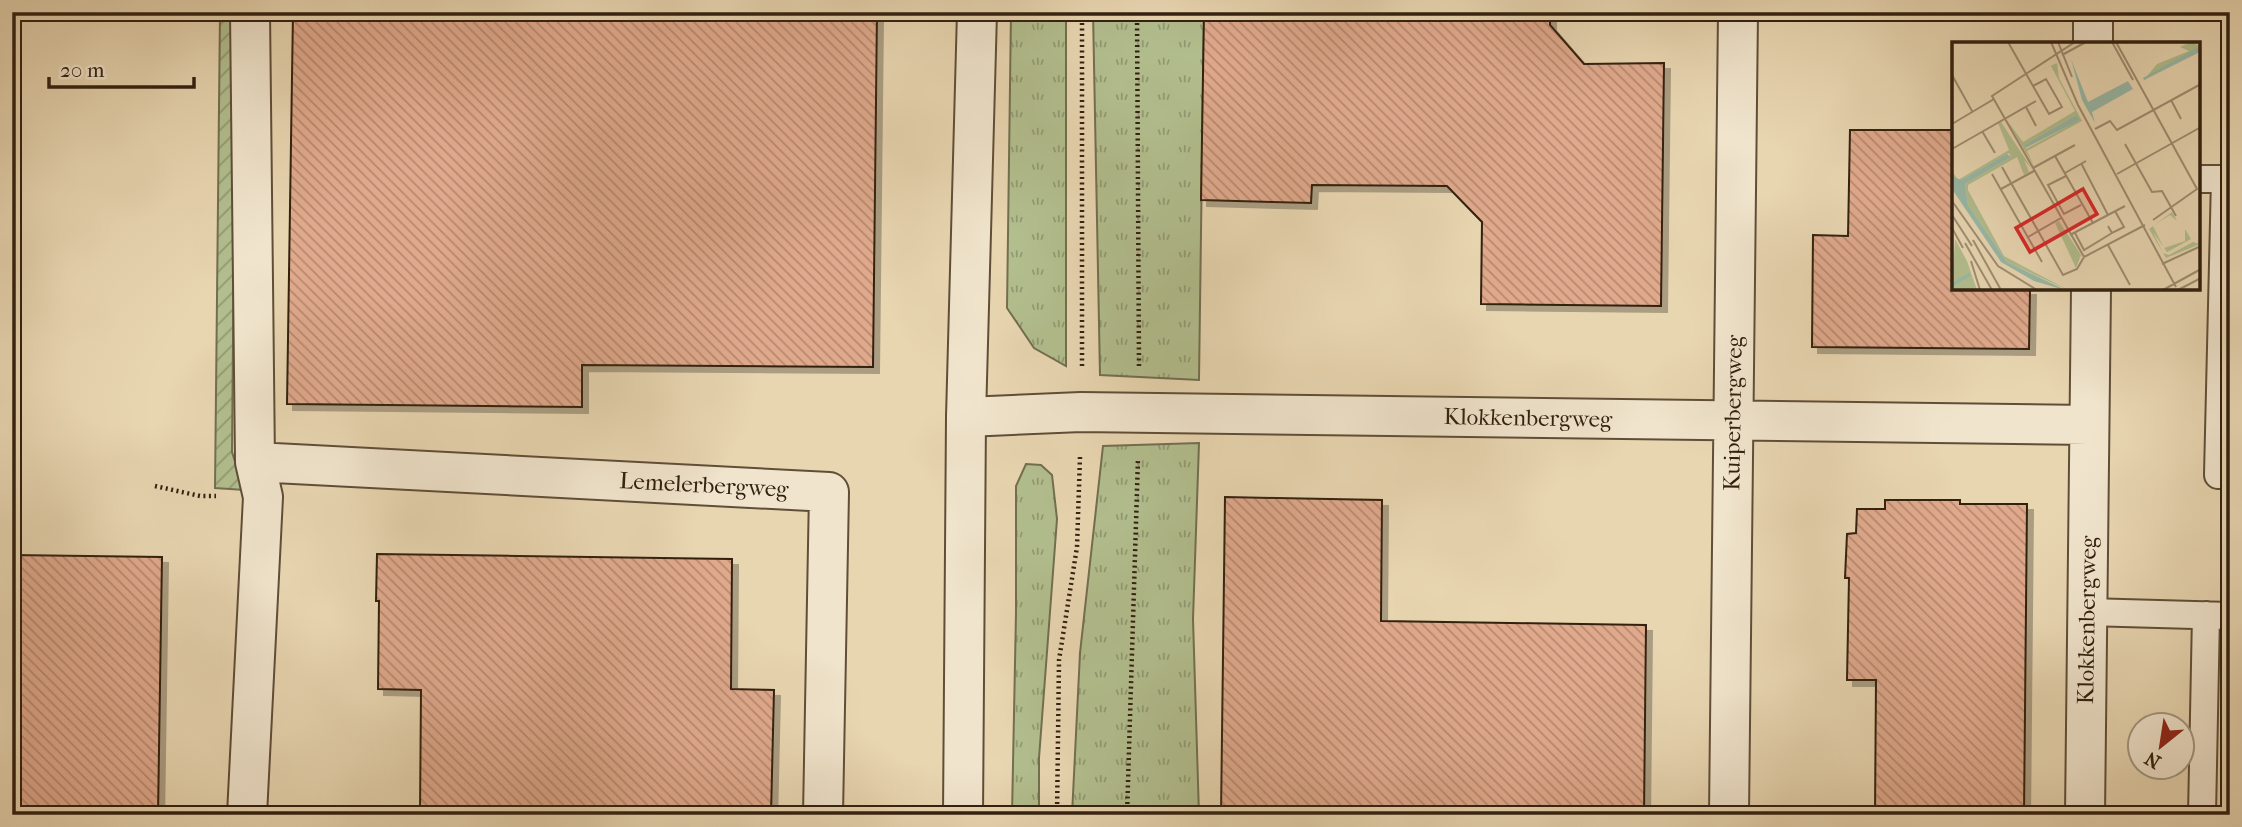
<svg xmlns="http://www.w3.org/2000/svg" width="2242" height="827" font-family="'IM FELL French Canon',serif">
	<defs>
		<pattern id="grass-tufts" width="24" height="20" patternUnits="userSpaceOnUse" patternTransform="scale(1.75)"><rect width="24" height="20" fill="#b2be8e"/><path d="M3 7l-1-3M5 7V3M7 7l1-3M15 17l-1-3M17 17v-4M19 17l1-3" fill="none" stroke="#919a73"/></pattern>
		<pattern id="garden-furrows" width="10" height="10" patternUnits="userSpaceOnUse" patternTransform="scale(1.75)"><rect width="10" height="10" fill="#b2be8e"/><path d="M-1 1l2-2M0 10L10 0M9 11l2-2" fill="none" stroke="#919a73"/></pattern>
		<pattern id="building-back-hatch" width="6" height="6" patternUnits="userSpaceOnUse" patternTransform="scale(1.75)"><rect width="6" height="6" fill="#e0a98c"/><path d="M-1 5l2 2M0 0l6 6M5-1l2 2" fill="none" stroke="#b68971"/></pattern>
		<filter id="shadow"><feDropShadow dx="6" dy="6" stdDeviation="0" flood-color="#0004"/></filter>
	</defs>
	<rect width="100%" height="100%" fill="#e8d6b1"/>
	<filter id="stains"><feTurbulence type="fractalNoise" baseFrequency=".00286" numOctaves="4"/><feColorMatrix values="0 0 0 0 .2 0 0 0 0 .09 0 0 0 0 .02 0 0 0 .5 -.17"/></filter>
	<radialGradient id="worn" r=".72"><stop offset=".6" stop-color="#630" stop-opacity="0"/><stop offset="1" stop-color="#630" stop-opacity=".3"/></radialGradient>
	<path fill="url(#grass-tufts)" stroke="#726f4f" stroke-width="2" d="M 1011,12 L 1066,12 L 1066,366 L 1034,348 L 1007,308 Z
		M 1093,12 L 1204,12 L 1199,380 L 1100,375 Z
		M 1199,443 L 1193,619 L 1199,815 L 1072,815 L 1080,653 L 1103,446 Z
		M 1026,464 L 1041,465 L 1052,475 L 1057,519 L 1039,758 L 1039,815 L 1012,815 L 1016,613 L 1016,486 Z"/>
	<path fill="url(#garden-furrows)" stroke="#726f4f" stroke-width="2" d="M 220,12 L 236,12 L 232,452 L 244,490 L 215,488 Z"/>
	<path fill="url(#building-back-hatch)" stroke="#322010" stroke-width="2" filter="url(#shadow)" d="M 293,12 L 877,12 L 873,367 L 582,365 L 582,407 L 287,404 Z
		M 1204,12 L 1550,12 L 1550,25 L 1584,64 L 1664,63 L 1661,306 L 1481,304 L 1482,222 L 1447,186 L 1312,185 L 1311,203 L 1201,200 Z
		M 1850,130 L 1953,130 L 1953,289 L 2030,289 L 2029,349 L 1812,347 L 1813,235 L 1848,236 Z
		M 1225,497 L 1382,500 L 1381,621 L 1646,625 L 1644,815 L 1221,815 Z
		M 1885,500 L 1960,500 L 1960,504 L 2027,504 L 2024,815 L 1875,815 L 1876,680 L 1847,680 L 1849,578 L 1845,578 L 1847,534 L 1856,533 L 1857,509 L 1885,509 Z
		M 377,554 L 732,559 L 731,689 L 774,690 L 771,815 L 420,815 L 421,690 L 378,689 L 379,601 L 376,601 Z
		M 12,555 L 162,557 L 158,815 L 12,815 Z"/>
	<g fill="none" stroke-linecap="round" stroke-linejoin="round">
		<g stroke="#604e38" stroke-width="30">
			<path id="service" d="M 2198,179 L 2230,179
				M 2225,179 L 2218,475 L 2230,475
				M 2087,612 L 2230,616
				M 2202,815 L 2206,615"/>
		</g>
		<g stroke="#604e38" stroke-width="42">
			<path id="minor" d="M 2093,44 L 2093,12
				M 966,417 L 1081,412 L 2089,425
				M 255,462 L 829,492 L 823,815
				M 247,815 L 263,497 L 255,462 L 250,12
				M 1729,815 L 1738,12
				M 2085,815 L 2091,289"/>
		</g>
		<g stroke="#604e38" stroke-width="42">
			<path id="tertiary" d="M 963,815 L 966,417 L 977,12"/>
		</g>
		<path stroke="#322010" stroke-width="4.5" stroke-dasharray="2 3.5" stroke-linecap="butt" d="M 1082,12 L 1082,367
			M 1137,12 L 1139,368
			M 155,486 L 200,496 L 216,496
			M 1057,815 L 1059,660 L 1077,547 L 1080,457
			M 1127,815 L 1138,458"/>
		<use href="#service" stroke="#f0e4cc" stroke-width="26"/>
		<use href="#minor" stroke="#f0e4cc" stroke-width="38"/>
		<use href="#tertiary" stroke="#f0e4cc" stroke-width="38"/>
	</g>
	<g text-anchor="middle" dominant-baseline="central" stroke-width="6" stroke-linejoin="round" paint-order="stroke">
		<g font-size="23" fill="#322010" stroke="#f0e4cc">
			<text transform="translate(1733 413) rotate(-89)">Kuiperbergweg</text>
			<text transform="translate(1528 418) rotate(1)">Klokkenbergweg</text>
			<text transform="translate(704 485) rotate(3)">Lemelerbergweg</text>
			<text transform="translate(2087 620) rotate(-89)">Klokkenbergweg</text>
		</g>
	</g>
	<g transform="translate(1952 42)">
		<rect width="248" height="248" fill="#e8d6b1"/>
		<path d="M 239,0 L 248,4 L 191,39 L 205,22 L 237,9 L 228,5 ZM 105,21 L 107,36 L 130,79 L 75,109 L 82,124 L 54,77 L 71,100 L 123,69 L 99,24 L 76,34 ZM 124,73 L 127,78 L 74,107 L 72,103 ZM 49,80 L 80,127 L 72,118 L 77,130 L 72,133 L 65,115 L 16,143 L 16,148 L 52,214 L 116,248 L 55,220 L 16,163 L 13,142 L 59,115 L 57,111 L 9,138 L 4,138 L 0,134 L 0,129 L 6,138 L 57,108 L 46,81 ZM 220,170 L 225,179 L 218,173 L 201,184 L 212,206 L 233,199 L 233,187 L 239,197 L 215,210 L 201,190 L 211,211 L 217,213 L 241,200 L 248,202 L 214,216 L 197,187 ZM 107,179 L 129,213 L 124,226 L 103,181 ZM 3,197 L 15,219 L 25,248 L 0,248 Z" fill="#b2be8e" fill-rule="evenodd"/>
		<path d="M 248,4 L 248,10 L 192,38 L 191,36 ZM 119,17 L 136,60 L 176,39 L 181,47 L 140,70 L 143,81 L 130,58 ZM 124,73 L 128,78 L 73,106 L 72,103 ZM 55,112 L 59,115 L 13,142 L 16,163 L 55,220 L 113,248 L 82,239 L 49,220 L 0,147 L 0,134 L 9,138 Z" fill="#98b9a8"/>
		<path fill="none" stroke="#98b9a8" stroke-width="3.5" d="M 0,243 L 18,232"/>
		<path fill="none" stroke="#9f8d71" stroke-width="2" d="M 56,0 L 97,72 L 110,65 L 94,37 L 81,44M 99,0 L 126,63 L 224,245M 106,0 L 120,35M 123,0 L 40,54 L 132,215M 160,0 L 181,38M 164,0 L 245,147 L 201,178M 110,13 L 134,0M 0,33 L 20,69M 219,58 L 229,77M 74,65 L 84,84M 0,82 L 42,57M 143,87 L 158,79 L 165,88 L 249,42M 30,89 L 43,111M 173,102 L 200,150 L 210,149 L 224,174M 0,107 L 84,59M 103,114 L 141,181M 129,121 L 156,173M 50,125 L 111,233 L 125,227 L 132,215M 81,126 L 123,103M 113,131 L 134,119M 40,132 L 90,220M 165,132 L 249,85M 114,134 L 96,143 L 112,172 L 129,163M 49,147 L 82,129M 0,159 L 46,224 L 85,248M 0,173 L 20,204M 156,184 L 160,191 L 172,185 L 163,169M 0,186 L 11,206M 123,191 L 132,208 L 160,191M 118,193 L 173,164M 76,195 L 109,176M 21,198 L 49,248M 13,201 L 40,248M 156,203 L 178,243M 132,215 L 193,183M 19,219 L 28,248M 210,222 L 249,204M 211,248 L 249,227M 226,248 L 249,236"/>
		<path fill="#d62828" fill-opacity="0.15" stroke="#d62828" stroke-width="3.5" d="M 131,147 L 145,172 L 78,210 L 64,186 Z"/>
		<rect width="248" height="248" fill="none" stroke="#322010" stroke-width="3.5"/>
	</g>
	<rect width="2242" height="827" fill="none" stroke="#e8d6b1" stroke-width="42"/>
	<rect x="14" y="14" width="2214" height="799" fill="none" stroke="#322010" stroke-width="3.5"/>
	<rect x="21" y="21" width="2200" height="785" fill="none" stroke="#322010" stroke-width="2"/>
	<g transform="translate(2161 746) rotate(210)"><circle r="33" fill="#f0e4cc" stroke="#a49681" stroke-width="2"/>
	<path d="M0-5L12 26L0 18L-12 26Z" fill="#8f2418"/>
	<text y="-10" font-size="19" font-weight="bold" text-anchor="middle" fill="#322010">N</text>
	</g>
	<path d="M49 77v10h145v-10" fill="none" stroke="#322010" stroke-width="3.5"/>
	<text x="60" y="77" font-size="21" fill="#322010" stroke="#f0e4cc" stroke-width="5" paint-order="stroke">20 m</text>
	<rect width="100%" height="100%" filter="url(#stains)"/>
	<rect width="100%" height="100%" fill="url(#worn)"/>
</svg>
